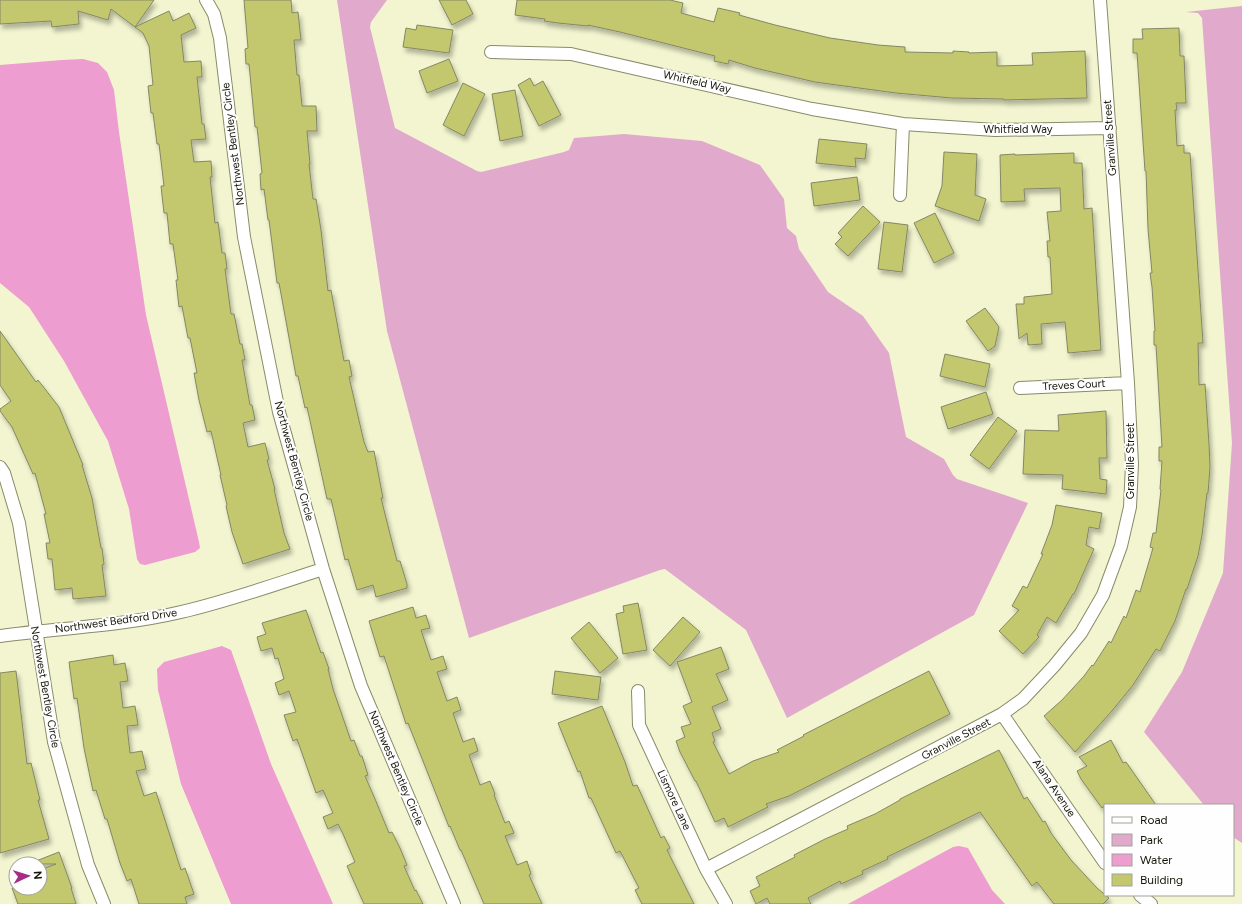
<svg xmlns="http://www.w3.org/2000/svg" width="1242" height="904" font-family="Figtree,sans-serif">
	<defs>
		<filter id="shadow"><feDropShadow dx="2.5" dy="4.5" stdDeviation="2" flood-color="#0004"/></filter>
	</defs>
	<rect width="100%" height="100%" fill="#f2f5cf"/>
	<path fill="#e1aacd" d="M 337,0 L 387,0 L 371,22 L 370,27 L 395,128 L 477,171 L 481,172 L 564,152 L 569,150 L 574,138 L 624,134 L 702,141 L 760,165 L 784,199 L 787,228 L 796,236 L 799,249 L 828,292 L 863,316 L 889,353 L 906,437 L 944,459 L 953,475 L 957,479 L 1028,503 L 974,615 L 787,718 L 746,630 L 665,569 L 660,570 L 469,638 L 387,331 Z
		M 1242,6 L 1242,843 L 1233,837 L 1233,805 L 1204,805 L 1144,732 L 1182,672 L 1223,573 L 1232,443 L 1202,18 L 1198,13 L 1186,12 Z"/>
	<path fill="#ed9dd0" d="M 83,59 L 98,63 L 107,72 L 114,90 L 119,132 L 146,315 L 199,542 L 200,548 L 195,552 L 145,565 L 140,564 L 137,559 L 129,509 L 108,441 L 64,361 L 29,307 L 0,283 L 0,65 L 62,60 Z
		M 222,646 L 231,650 L 271,764 L 333,904 L 231,904 L 181,784 L 158,690 L 157,669 L 164,662 Z
		M 959,846 L 968,848 L 992,890 L 1005,904 L 848,904 L 953,847 Z"/>
	<path fill="#c3c86e" stroke="#848765" filter="url(#shadow)" d="M 0,0 L 154,0 L 135,27 L 111,9 L 108,20 L 78,11 L 79,24 L 52,27 L 51,21 L 0,24 Z
		M 244,0 L 291,0 L 292,13 L 298,12 L 301,40 L 294,40 L 297,75 L 299,75 L 302,106 L 316,106 L 317,131 L 307,131 L 310,164 L 309,164 L 313,199 L 316,199 L 321,230 L 328,291 L 331,290 L 344,361 L 349,360 L 352,376 L 349,377 L 364,442 L 368,452 L 374,451 L 383,498 L 381,498 L 391,538 L 397,561 L 400,561 L 407,584 L 407,588 L 376,597 L 373,585 L 357,590 L 348,559 L 345,560 L 331,499 L 327,499 L 307,407 L 305,408 L 298,376 L 296,376 L 279,283 L 277,283 L 269,220 L 268,220 L 264,189 L 261,190 L 260,174 L 262,173 L 257,127 L 255,127 L 249,64 L 246,64 L 245,49 L 248,48 Z
		M 439,0 L 466,0 L 473,14 L 452,25 Z
		M 517,0 L 670,0 L 683,3 L 681,13 L 714,22 L 718,8 L 740,13 L 739,15 L 775,25 L 830,38 L 878,45 L 905,47 L 905,52 L 953,53 L 953,51 L 969,52 L 969,53 L 997,52 L 997,66 L 1033,65 L 1032,53 L 1085,51 L 1087,98 L 1004,100 L 1004,99 L 952,98 L 896,93 L 815,82 L 755,68 L 729,60 L 728,64 L 714,61 L 715,56 L 620,32 L 588,25 L 588,26 L 558,23 L 544,21 L 545,19 L 515,15 Z
		M 169,11 L 173,21 L 189,13 L 196,28 L 181,35 L 184,62 L 201,61 L 202,77 L 197,77 L 202,124 L 204,124 L 206,139 L 191,140 L 194,162 L 211,161 L 212,177 L 210,177 L 215,223 L 218,222 L 222,253 L 225,253 L 227,269 L 225,269 L 231,314 L 234,314 L 240,344 L 242,344 L 245,360 L 242,360 L 250,405 L 252,405 L 255,420 L 243,423 L 248,447 L 265,443 L 269,459 L 267,460 L 275,489 L 274,489 L 284,533 L 290,549 L 243,564 L 232,532 L 226,506 L 227,505 L 220,475 L 221,475 L 211,431 L 207,432 L 199,400 L 194,373 L 197,373 L 190,338 L 188,338 L 182,306 L 179,307 L 176,280 L 178,280 L 173,244 L 170,244 L 167,213 L 164,213 L 161,186 L 164,186 L 159,144 L 157,144 L 153,113 L 151,113 L 148,86 L 153,85 L 149,46 L 143,33 L 135,27 Z
		M 417,25 L 453,30 L 449,53 L 403,47 L 406,28 L 416,30 Z
		M 1179,28 L 1180,56 L 1184,56 L 1186,103 L 1176,103 L 1177,110 L 1175,110 L 1177,146 L 1184,145 L 1184,153 L 1190,153 L 1203,343 L 1198,343 L 1199,385 L 1205,384 L 1209,444 L 1210,467 L 1208,493 L 1207,493 L 1202,535 L 1198,556 L 1187,589 L 1186,589 L 1175,621 L 1160,651 L 1156,649 L 1133,685 L 1111,712 L 1075,752 L 1044,716 L 1062,700 L 1084,676 L 1092,665 L 1093,666 L 1109,641 L 1111,643 L 1124,616 L 1126,618 L 1136,590 L 1140,592 L 1153,548 L 1150,547 L 1153,533 L 1156,533 L 1161,490 L 1160,489 L 1162,461 L 1159,461 L 1159,447 L 1162,447 L 1156,345 L 1154,345 L 1154,331 L 1155,331 L 1152,287 L 1150,273 L 1152,273 L 1148,229 L 1146,171 L 1145,171 L 1137,53 L 1133,53 L 1133,39 L 1143,39 L 1142,29 Z
		M 449,59 L 458,81 L 427,93 L 419,71 Z
		M 530,78 L 534,86 L 543,81 L 561,115 L 539,126 L 518,85 Z
		M 463,83 L 485,94 L 464,136 L 443,125 Z
		M 515,90 L 523,136 L 500,141 L 492,94 Z
		M 819,139 L 867,144 L 865,159 L 855,158 L 856,167 L 816,163 Z
		M 944,152 L 977,154 L 975,195 L 986,199 L 979,221 L 935,206 L 942,186 Z
		M 1074,153 L 1074,163 L 1082,163 L 1084,209 L 1092,208 L 1101,350 L 1068,353 L 1065,322 L 1041,324 L 1042,344 L 1028,345 L 1027,333 L 1019,339 L 1016,304 L 1024,304 L 1024,297 L 1052,294 L 1050,257 L 1048,257 L 1047,241 L 1050,241 L 1047,212 L 1061,211 L 1060,188 L 1024,189 L 1025,201 L 1001,202 L 1000,155 L 1015,154 L 1015,155 Z
		M 857,177 L 860,200 L 814,206 L 811,183 Z
		M 863,206 L 880,222 L 848,256 L 835,244 L 842,237 L 838,233 Z
		M 935,213 L 954,253 L 934,263 L 914,223 Z
		M 884,222 L 908,225 L 902,272 L 878,269 Z
		M 985,308 L 999,327 L 995,346 L 988,351 L 966,321 Z
		M 0,331 L 36,382 L 38,380 L 59,407 L 83,465 L 82,465 L 92,498 L 101,548 L 102,548 L 104,564 L 102,565 L 106,596 L 73,599 L 72,588 L 55,590 L 52,559 L 48,559 L 46,543 L 50,543 L 44,514 L 46,514 L 35,473 L 33,474 L 12,427 L 0,411 L 0,409 L 11,401 L 0,385 Z
		M 945,354 L 990,364 L 985,387 L 940,376 Z
		M 986,392 L 993,414 L 948,429 L 941,407 Z
		M 1106,411 L 1107,458 L 1099,458 L 1100,479 L 1107,480 L 1106,494 L 1062,489 L 1063,475 L 1023,474 L 1025,430 L 1059,431 L 1058,415 Z
		M 998,417 L 1017,431 L 989,469 L 970,455 Z
		M 1056,505 L 1102,513 L 1099,529 L 1089,527 L 1086,545 L 1094,549 L 1074,594 L 1073,594 L 1056,623 L 1047,617 L 1037,635 L 1039,637 L 1023,654 L 999,631 L 1019,610 L 1012,606 L 1023,586 L 1027,588 L 1043,554 L 1041,554 L 1052,525 Z
		M 638,603 L 647,650 L 623,654 L 616,614 L 624,612 L 623,606 Z
		M 413,607 L 416,618 L 426,615 L 430,628 L 421,630 L 431,660 L 443,656 L 447,669 L 437,672 L 447,701 L 457,697 L 461,710 L 453,713 L 463,742 L 474,738 L 478,751 L 469,755 L 480,785 L 490,781 L 495,794 L 494,795 L 505,823 L 509,821 L 514,833 L 505,836 L 517,865 L 527,861 L 531,874 L 529,875 L 542,904 L 484,904 L 461,850 L 460,850 L 450,826 L 449,827 L 408,723 L 406,724 L 384,656 L 380,657 L 369,621 Z
		M 306,610 L 321,653 L 323,652 L 329,669 L 328,669 L 333,689 L 351,741 L 354,740 L 360,756 L 362,756 L 368,775 L 365,776 L 375,799 L 389,833 L 392,832 L 400,848 L 407,865 L 404,866 L 415,891 L 416,890 L 423,904 L 364,904 L 347,866 L 355,862 L 343,834 L 338,824 L 328,829 L 323,817 L 333,813 L 323,790 L 316,793 L 297,739 L 293,741 L 284,715 L 296,712 L 289,691 L 279,695 L 275,683 L 284,679 L 278,658 L 275,659 L 272,648 L 261,651 L 257,637 L 266,634 L 262,623 Z
		M 683,617 L 700,632 L 670,666 L 653,650 Z
		M 589,622 L 618,658 L 600,673 L 571,638 Z
		M 721,647 L 729,669 L 716,674 L 728,700 L 712,707 L 721,729 L 712,733 L 715,741 L 713,742 L 729,774 L 753,761 L 779,752 L 777,750 L 804,736 L 803,735 L 929,671 L 950,714 L 789,796 L 766,804 L 768,807 L 728,827 L 724,818 L 715,822 L 696,781 L 695,781 L 680,752 L 676,741 L 685,737 L 681,727 L 691,724 L 683,706 L 692,702 L 677,662 Z
		M 113,655 L 114,665 L 125,663 L 128,681 L 120,682 L 123,708 L 135,706 L 138,725 L 127,726 L 130,753 L 142,751 L 146,769 L 136,771 L 144,796 L 156,792 L 181,870 L 185,868 L 194,894 L 185,897 L 187,904 L 139,904 L 131,879 L 127,881 L 120,863 L 107,819 L 105,819 L 96,790 L 93,791 L 84,748 L 77,698 L 74,699 L 69,662 Z
		M 16,671 L 27,764 L 31,763 L 40,800 L 38,800 L 49,839 L 0,853 L 0,673 Z
		M 555,671 L 601,677 L 598,700 L 552,694 Z
		M 602,706 L 625,762 L 633,786 L 637,785 L 661,838 L 664,836 L 670,848 L 667,850 L 694,904 L 642,904 L 635,890 L 639,888 L 620,851 L 616,853 L 591,798 L 589,798 L 580,771 L 578,772 L 558,723 Z
		M 1111,740 L 1123,763 L 1126,762 L 1156,805 L 1105,805 L 1102,808 L 1081,779 L 1077,771 L 1087,766 L 1079,757 Z
		M 999,750 L 1024,799 L 1027,797 L 1043,822 L 1045,821 L 1051,833 L 1071,860 L 1097,888 L 1109,898 L 1103,904 L 1054,904 L 1037,882 L 1032,886 L 980,812 L 887,857 L 888,859 L 862,871 L 863,874 L 841,884 L 840,881 L 808,898 L 811,904 L 770,904 L 767,898 L 756,904 L 750,891 L 760,886 L 756,877 L 795,857 L 794,855 L 825,839 L 848,829 L 847,826 L 875,814 L 900,800 L 900,799 Z
		M 59,852 L 72,888 L 71,888 L 76,904 L 18,904 L 12,888 L 40,888 L 40,870 L 56,864 L 31,864 L 31,863 Z"/>
	<g fill="none" stroke-linecap="round" stroke-linejoin="round">
		<g stroke="#898b69" stroke-width="14">
			<path id="minor" d="M 206,0 L 214,14 L 220,38 L 244,237 L 279,412 L 323,569 L 361,686 L 454,904
				M 491,52 L 571,54 L 812,109 L 903,124 L 995,130 L 1110,128
				M 900,195 L 903,124
				M 1020,388 L 1128,383
				M 0,467 L 4,473 L 19,523 L 54,742 L 88,865 L 104,904
				M 0,636 C 60,628 122,626 181,612 C 229,601 276,584 323,569
				M 638,691 L 639,725 L 706,869 L 726,904
				M 1002,714 L 1105,863
				M 706,869 L 1002,714 L 1023,699 L 1054,666 L 1081,633 L 1103,595 L 1121,546 L 1130,507 L 1132,464 L 1128,383 L 1100,0
				M 1140,895 L 1151,904"/>
		</g>
		<use href="#minor" stroke="#fff" stroke-width="12"/>
	</g>
	<g text-anchor="middle" dominant-baseline="central" stroke-width="4" stroke-linejoin="round" paint-order="stroke">
		<g font-size="11" fill="#151508" stroke="#fefefe">
			<text transform="translate(697 82) rotate(13)">Whitfield Way</text>
			<text x="1018" y="129">Whitfield Way</text>
			<text transform="translate(1110 138) rotate(-94)">Granville Street</text>
			<text transform="translate(233 144) rotate(-97)">Northwest Bentley Circle</text>
			<text transform="translate(1074 385) rotate(-3)">Treves Court</text>
			<text transform="translate(294 461) rotate(75)">Northwest Bentley Circle</text>
			<text transform="translate(1130 461) rotate(-90)">Granville Street</text>
			<text transform="translate(116 621) rotate(-8)">Northwest Bedford Drive</text>
			<text transform="translate(45 687) rotate(80)">Northwest Bentley Circle</text>
			<text transform="translate(956 739) rotate(-28)">Granville Street</text>
			<text transform="translate(396 768) rotate(67)">Northwest Bentley Circle</text>
			<text transform="translate(1054 788) rotate(56)">Alana Avenue</text>
			<text transform="translate(674 800) rotate(65)">Lismore Lane</text>
		</g>
	</g>
	<rect x="1104" y="804" width="130" height="92" fill="#fefefe" stroke="#a1a19c"/>
	<rect x="1112" y="817" width="20" height="6" fill="#ffffff" stroke="#a1a19c"/>
	<text x="1140" y="824" font-size="12" fill="#151508">Road</text>
	<rect x="1112" y="834" width="20" height="12" fill="#e1aacd" stroke="#a1a19c"/>
	<text x="1140" y="844" font-size="12" fill="#151508">Park</text>
	<rect x="1112" y="854" width="20" height="12" fill="#ed9dd0" stroke="#a1a19c"/>
	<text x="1140" y="864" font-size="12" fill="#151508">Water</text>
	<rect x="1112" y="874" width="20" height="12" fill="#c3c86e" stroke="#a1a19c"/>
	<text x="1140" y="884" font-size="12" fill="#151508">Building</text>
	<g transform="translate(28 876) rotate(86)"><circle r="19" fill="#fefefe" stroke="#a1a19c"/>
	<path d="M0-3L7 15L0 10L-7 15Z" fill="#a52d84"/>
	<text y="-6" font-size="11" font-weight="bold" text-anchor="middle" fill="#151508">N</text>
	</g>
</svg>
